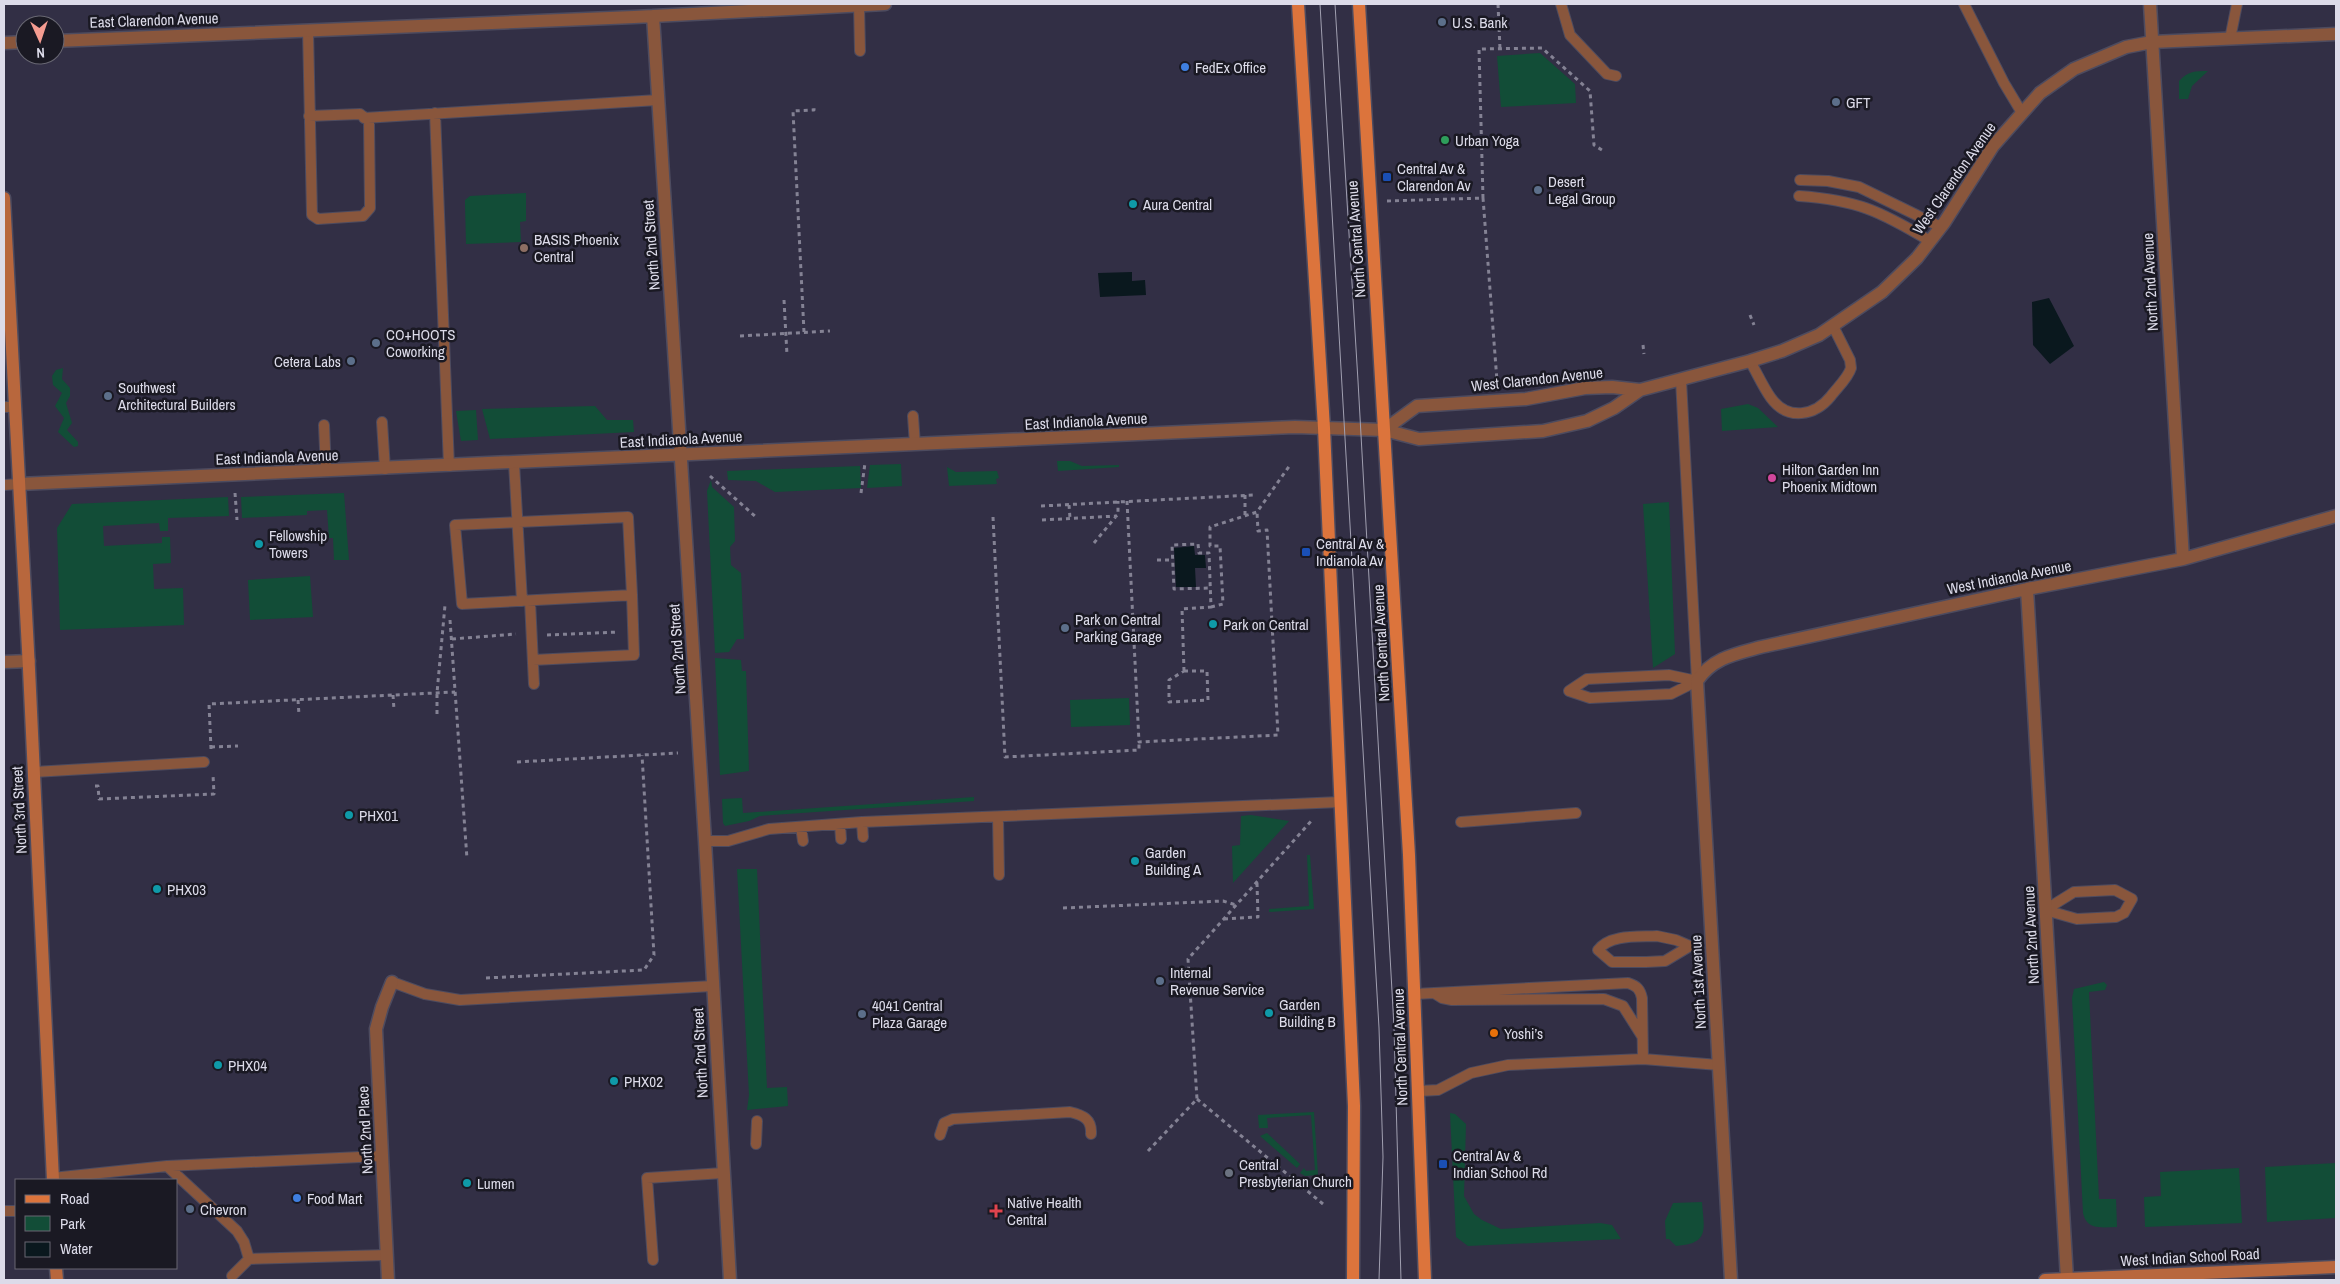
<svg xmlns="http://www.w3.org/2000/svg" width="2340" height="1284" font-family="'Archivo Narrow',sans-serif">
	<rect width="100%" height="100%" fill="#322f45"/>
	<path fill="#124d37" d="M 1540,53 L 1575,84 L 1576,103 L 1501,107 L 1497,56 Z
		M 2208,71 L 2192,86 L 2188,99 L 2179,99 L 2179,81 C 2188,71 2195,71 2208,71 Z
		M 526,193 L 526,221 L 520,222 L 521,242 L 466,244 L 465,204 L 465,200 L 470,196 Z
		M 63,368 L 62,379 L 70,388 L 70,396 L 66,403 L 72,423 L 67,430 L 78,442 L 78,446 L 74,447 L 58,432 L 64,418 L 55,406 L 62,393 L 53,385 L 52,376 L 56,370 Z
		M 1748,404 L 1758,408 L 1778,427 L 1722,431 L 1721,409 Z
		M 595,406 L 607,420 L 633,420 L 634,432 L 490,439 L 482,409 Z
		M 476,410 L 478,440 L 461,441 L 456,411 Z
		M 1057,461 L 1070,461 L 1082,466 L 1119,465 L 1119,467 L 1058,471 Z
		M 901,464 L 902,486 L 867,488 L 870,465 Z
		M 860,466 L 861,488 L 775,492 L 756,481 L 728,480 L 727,471 Z
		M 947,467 L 956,472 L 997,471 L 999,478 L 996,479 L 997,484 L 949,486 Z
		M 711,480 L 712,487 L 734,507 L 735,541 L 730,547 L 731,565 L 741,573 L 744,639 L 737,639 L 729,652 L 715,653 L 707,491 Z
		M 344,493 L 349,560 L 334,560 L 333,538 L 329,538 L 327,510 L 307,511 L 307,515 L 242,518 L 241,497 Z
		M 228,497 L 229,516 L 168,518 L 168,531 L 160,531 L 159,523 L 103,526 L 104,546 L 162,543 L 162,537 L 170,537 L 171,563 L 153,564 L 154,589 L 183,588 L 184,625 L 60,630 L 57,528 L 72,504 Z
		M 1669,502 L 1675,654 L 1653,668 L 1643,504 Z
		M 310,576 L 313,617 L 250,620 L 248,580 Z
		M 715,658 L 741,660 L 742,671 L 746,671 L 749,771 L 720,775 Z
		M 1129,698 L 1130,725 L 1071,727 L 1070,700 Z
		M 974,797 L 974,801 L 760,816 L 749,821 L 725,826 L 723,823 L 722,799 L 742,798 L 743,813 Z
		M 1251,815 L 1289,821 L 1233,883 L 1232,846 L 1240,845 L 1241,816 Z
		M 1307,855 L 1310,855 L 1314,909 L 1269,912 L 1269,909 L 1309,906 Z
		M 737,869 L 757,869 L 767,1088 L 787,1087 L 788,1106 L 747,1110 L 749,1095 Z
		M 2104,982 L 2107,985 L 2105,990 L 2089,992 L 2099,1199 L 2116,1199 L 2117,1227 C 2102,1227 2087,1231 2083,1213 L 2072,998 L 2074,989 Z
		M 1314,1112 L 1318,1175 L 1305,1176 L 1300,1173 L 1304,1168 L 1306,1171 L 1315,1170 L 1311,1115 L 1267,1118 L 1268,1128 L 1259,1128 L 1258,1115 Z
		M 1450,1113 L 1455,1114 L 1466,1124 L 1464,1196 L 1474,1214 L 1482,1220 L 1501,1229 L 1600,1223 L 1612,1225 L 1621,1239 L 1468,1246 L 1456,1237 Z
		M 1267,1133 L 1300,1164 L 1297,1168 L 1260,1136 Z
		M 2336,1163 L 2336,1218 L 2267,1222 L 2265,1167 Z
		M 2239,1168 L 2242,1223 L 2145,1227 L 2144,1197 L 2161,1196 L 2160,1172 Z
		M 1702,1202 C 1704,1229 1710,1244 1676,1246 L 1669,1239 L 1666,1239 L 1665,1221 L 1673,1203 Z"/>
	<path fill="#0a181e" d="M 1132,272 L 1132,281 L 1145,280 L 1146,295 L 1100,297 L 1098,273 Z
		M 2049,298 L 2074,346 L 2050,364 L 2033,345 L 2032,302 Z
		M 1194,546 L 1195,555 L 1205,555 L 1206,568 L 1195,568 L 1196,587 L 1176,587 L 1174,548 Z"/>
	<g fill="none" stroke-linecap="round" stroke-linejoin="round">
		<g stroke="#4d4b5f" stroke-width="12">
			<path id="lane" d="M 1561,4 L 1570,35 L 1607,74 L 1616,76
				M 1964,4 L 2004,83 L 2022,113
				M 859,5 L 860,51
				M 308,30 L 312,215 L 318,219 L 363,216 L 370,208 L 369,121 L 360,114 L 309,116
				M 2230,39 L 2237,4
				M 435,113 L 449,466
				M 364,118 L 658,100
				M 1800,180 L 1828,181 L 1859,187 L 1941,227
				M 1799,196 C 1857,200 1880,211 1930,241
				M 1750,361 C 1757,373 1763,387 1771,398 C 1788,421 1815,416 1831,396 C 1837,388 1848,378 1851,368 L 1850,360 L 1833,326
				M 1681,380 L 1697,681
				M 4,407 L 15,407
				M 913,416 L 915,445
				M 382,422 L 385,469
				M 324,425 L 326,471
				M 514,463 L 522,601
				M 4,485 L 19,484
				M 628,517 L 632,595 L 462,604 L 455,525 Z
				M 530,601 L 534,684
				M 533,660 L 634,655 L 632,595
				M 1569,691 L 1587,679 L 1669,675 L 1697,681
				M 1569,691 L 1590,698 L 1671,694 L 1697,681
				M 34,772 L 204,762
				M 998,817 L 999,875
				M 862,822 L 863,837
				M 1461,822 L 1576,813
				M 840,824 L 841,839
				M 801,827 L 803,841
				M 705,841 L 728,841 L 769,829 L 862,822 L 1340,802
				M 2115,890 L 2132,899 L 2124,913 L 2116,917 L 2077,919 L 2045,910 L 2074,892 Z
				M 1657,936 L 1676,940 L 1690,946 L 1665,961 L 1646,962 L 1612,962 L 1598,950 C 1610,934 1638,937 1657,936 Z
				M 392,982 L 425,994 L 460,1000 L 713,986
				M 1434,993 L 1442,998 L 1452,1000 L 1604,999 L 1623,1006 L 1642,1036
				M 1415,994 L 1628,983 C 1637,986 1640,989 1642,998 L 1643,1059
				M 1419,1091 L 1438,1090 L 1471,1073 L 1508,1065 L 1643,1059 L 1719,1065
				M 940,1135 L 944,1123 L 953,1119 L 1070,1112 C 1083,1115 1092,1119 1091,1134
				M 756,1144 L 757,1121
				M 167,1166 L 382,1156
				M 52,1178 L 167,1166 L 237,1231 L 244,1242 L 249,1259
				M 4,1211 L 16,1211
				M 653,1260 L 647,1178 L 723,1173
				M 232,1276 L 249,1259 L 387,1255"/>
		</g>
		<g stroke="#4d4b5f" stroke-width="15">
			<path id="street" d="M 2150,4 L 2183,559
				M 653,16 L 705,841 L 730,1280
				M 55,41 L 634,17 L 885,4
				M 4,43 L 25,42
				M 1384,430 L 1417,406 L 1526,399 L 1585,388 L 1612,387 L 1640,390 L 1750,361 L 1782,351 L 1819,335 L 1882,292 L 1917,258 L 1944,223 L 1993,146 L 2040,93 L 2074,69 L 2126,47 L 2152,42 L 2336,34
				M 19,484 L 1295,427 L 1384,430 L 1419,439 L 1543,431 L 1587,421 L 1614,408 L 1640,390
				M 2027,589 L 2067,1279
				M 4,662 L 29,661
				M 388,1280 L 376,1029 L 382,1007 L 392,982
				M 1731,1280 L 1697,681 C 1712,658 1735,654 1761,647 L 2027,589 L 2183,559 L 2336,516"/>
		</g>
		<g stroke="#4d4b5f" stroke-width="15">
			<path id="secondary" d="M 4,198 L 29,669 L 53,1180
				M 56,1268 L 57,1280
				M 2045,1280 L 2336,1267"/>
		</g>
		<g stroke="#4d4b5f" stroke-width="15">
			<path id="primary" d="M 1298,4 L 1324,428 L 1354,1106 L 1353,1280
				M 1359,4 L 1409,855 L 1425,1280"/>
		</g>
		<path stroke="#848294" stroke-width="3" stroke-dasharray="4 4" stroke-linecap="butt" d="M 1498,4 L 1500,49
			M 1483,198 L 1479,49 L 1542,48 L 1590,91 L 1594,145 L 1605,152
			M 1387,201 L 1483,198 L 1497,381
			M 784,300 L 787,355
			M 1750,315 L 1754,325
			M 804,332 L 793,111 L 814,110 L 814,106
			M 740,336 L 830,331
			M 1643,345 L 1644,354
			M 710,476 L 757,518
			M 235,493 L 237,520
			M 861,493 L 865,463
			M 1245,495 L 1245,515
			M 1127,501 L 1139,742 L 1278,735 L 1267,530 L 1258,531 L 1257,512
			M 1069,505 L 1070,518
			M 1041,506 L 1253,495
			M 993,517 L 1005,757 L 1139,750 L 1139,742
			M 1042,520 L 1117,516
			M 1094,543 L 1118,514 L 1118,501
			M 1157,560 L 1172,560
			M 1211,607 L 1223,604 L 1220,546 L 1210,546 L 1210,527 L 1257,512 L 1290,465
			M 450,620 L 467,859
			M 547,635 L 618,632
			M 452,639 L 516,634
			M 1184,671 L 1182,609 L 1211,607 L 1209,553 L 1199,553 L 1198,544 L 1172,545 L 1174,589 L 1210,588
			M 1184,671 L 1207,671 L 1208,700 L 1169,702 L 1169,680 Z
			M 393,695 L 394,710
			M 298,700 L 299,715
			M 437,714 L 437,693 L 445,605
			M 211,747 L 238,746
			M 211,749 L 209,704 L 455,692
			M 517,762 L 678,753
			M 95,786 L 98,786 L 99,799 L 214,794 L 213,775
			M 1063,908 L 1223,901 L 1236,905
			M 1224,919 L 1258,917 L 1257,883
			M 486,978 L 644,970 L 654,955 L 642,755
			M 1197,1099 L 1323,1204
			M 1148,1151 L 1197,1099 L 1188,959 L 1313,819"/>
		<use href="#lane" stroke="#89563c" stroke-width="10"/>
		<use href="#street" stroke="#89563c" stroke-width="12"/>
		<use href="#secondary" stroke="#b8673d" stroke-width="12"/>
		<use href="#primary" stroke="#dc743c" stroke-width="12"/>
		<path stroke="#a1a0b1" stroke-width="1" d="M 1320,4 L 1379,1028 L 1383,1157 L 1379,1280
			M 1335,4 L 1358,381 L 1394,1027 L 1401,1280"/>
	</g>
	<g fill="#5c6f8a" stroke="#1a1923" stroke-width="2">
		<circle cx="1442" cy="22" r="5"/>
		<circle cx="1836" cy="102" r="5"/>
		<circle cx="1538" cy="190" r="5"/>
		<circle cx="376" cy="343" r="5"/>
		<circle cx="351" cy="361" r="5"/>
		<circle cx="108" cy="396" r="5"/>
		<circle cx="1065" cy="628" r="5"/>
		<circle cx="1160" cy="981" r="5"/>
		<circle cx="862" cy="1014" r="5"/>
		<circle cx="190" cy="1209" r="5"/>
	</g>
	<g fill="#3f7fe0" stroke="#1a1923" stroke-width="2">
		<circle cx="1185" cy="67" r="5"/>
		<circle cx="297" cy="1198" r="5"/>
	</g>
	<circle fill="#2e9e5b" stroke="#1a1923" stroke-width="2" cx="1445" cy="140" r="5"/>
	<g fill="#1a4fb4" stroke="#1a1923" stroke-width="2">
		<rect x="1382" y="172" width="10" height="10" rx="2.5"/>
		<rect x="1301" y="547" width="10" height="10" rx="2.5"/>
		<rect x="1438" y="1159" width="10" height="10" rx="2.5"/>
	</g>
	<g fill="#0f9aa8" stroke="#1a1923" stroke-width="2">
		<circle cx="1133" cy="204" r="5"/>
		<circle cx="259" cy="544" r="5"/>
		<circle cx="1213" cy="624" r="5"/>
		<circle cx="349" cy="815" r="5"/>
		<circle cx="1135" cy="861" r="5"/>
		<circle cx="157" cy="889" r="5"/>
		<circle cx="1269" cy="1013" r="5"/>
		<circle cx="218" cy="1065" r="5"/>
		<circle cx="614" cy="1081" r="5"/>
		<circle cx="467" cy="1183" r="5"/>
	</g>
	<circle fill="#8d6e63" stroke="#1a1923" stroke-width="2" cx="524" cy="248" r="5"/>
	<circle fill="#d1479c" stroke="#1a1923" stroke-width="2" cx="1772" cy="478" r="5"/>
	<circle fill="#e8710a" stroke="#1a1923" stroke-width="2" cx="1494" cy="1033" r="5"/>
	<circle fill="#6b7280" stroke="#1a1923" stroke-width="2" cx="1229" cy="1173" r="5"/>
	<path fill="#e0444e" stroke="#1a1923" stroke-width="2" d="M993.5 1203.5h5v5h5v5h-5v5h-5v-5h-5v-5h5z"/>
	<g text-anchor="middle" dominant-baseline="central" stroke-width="5" stroke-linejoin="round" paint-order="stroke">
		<g font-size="15" fill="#dcdbe9" stroke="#1a1923">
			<text transform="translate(154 20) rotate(-2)">East Clarendon Avenue</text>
			<text transform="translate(1954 178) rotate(-55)">West Clarendon Avenue</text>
			<text transform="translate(1356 239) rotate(-94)">North Central Avenue</text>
			<text transform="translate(651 245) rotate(-94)">North 2nd Street</text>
			<text transform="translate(2150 282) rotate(-93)">North 2nd Avenue</text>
			<text transform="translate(1537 379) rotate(-6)">West Clarendon Avenue</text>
			<text transform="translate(1086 421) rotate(-3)">East Indianola Avenue</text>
			<text transform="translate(681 439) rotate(-3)">East Indianola Avenue</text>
			<text transform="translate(277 457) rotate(-2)">East Indianola Avenue</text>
			<text transform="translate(2009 577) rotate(-11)">West Indianola Avenue</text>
			<text transform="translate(1381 643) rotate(-93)">North Central Avenue</text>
			<text transform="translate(677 649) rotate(-94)">North 2nd Street</text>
			<text transform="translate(19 810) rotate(-93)">North 3rd Street</text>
			<text transform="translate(2031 935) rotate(-93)">North 2nd Avenue</text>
			<text transform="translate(1698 982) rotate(-93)">North 1st Avenue</text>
			<text transform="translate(1400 1047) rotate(-92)">North Central Avenue</text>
			<text transform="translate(700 1053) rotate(-93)">North 2nd Street</text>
			<text transform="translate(365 1130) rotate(-93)">North 2nd Place</text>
			<text transform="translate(2190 1257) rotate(-3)">West Indian School Road</text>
		</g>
		<g font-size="15" fill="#dcdbe9" stroke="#1a1923" text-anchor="start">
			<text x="1452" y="22">U.S. Bank</text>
			<text x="1195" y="67">FedEx Office</text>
			<text x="1846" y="102">GFT</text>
			<text x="1455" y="140">Urban Yoga</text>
			<text x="1397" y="168">Central Av &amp;<tspan x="1397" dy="17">Clarendon Av</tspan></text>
			<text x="1548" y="181">Desert<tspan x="1548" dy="17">Legal Group</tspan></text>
			<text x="1143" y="204">Aura Central</text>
			<text x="534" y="239">BASIS Phoenix<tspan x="534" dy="17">Central</tspan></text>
			<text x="386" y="334">CO+HOOTS<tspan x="386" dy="17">Coworking</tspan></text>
			<text x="341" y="361" text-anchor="end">Cetera Labs</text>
			<text x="118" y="387">Southwest<tspan x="118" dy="17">Architectural Builders</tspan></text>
			<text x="1782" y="469">Hilton Garden Inn<tspan x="1782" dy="17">Phoenix Midtown</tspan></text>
			<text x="269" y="535">Fellowship<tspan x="269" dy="17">Towers</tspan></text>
			<text x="1316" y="543">Central Av &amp;<tspan x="1316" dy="17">Indianola Av</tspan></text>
			<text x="1075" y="619">Park on Central<tspan x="1075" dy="17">Parking Garage</tspan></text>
			<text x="1223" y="624">Park on Central</text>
			<text x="359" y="815">PHX01</text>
			<text x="1145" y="852">Garden<tspan x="1145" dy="17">Building A</tspan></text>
			<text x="167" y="889">PHX03</text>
			<text x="1170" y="972">Internal<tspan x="1170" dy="17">Revenue Service</tspan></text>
			<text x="1279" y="1004">Garden<tspan x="1279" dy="17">Building B</tspan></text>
			<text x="872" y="1005">4041 Central<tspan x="872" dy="17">Plaza Garage</tspan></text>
			<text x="1504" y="1033">Yoshi’s</text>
			<text x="228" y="1065">PHX04</text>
			<text x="624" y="1081">PHX02</text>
			<text x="1453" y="1155">Central Av &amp;<tspan x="1453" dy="17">Indian School Rd</tspan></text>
			<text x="1239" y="1164">Central<tspan x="1239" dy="17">Presbyterian Church</tspan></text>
			<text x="477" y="1183">Lumen</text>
			<text x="307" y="1198">Food Mart</text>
			<text x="1007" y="1202">Native Health<tspan x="1007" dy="17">Central</tspan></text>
			<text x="200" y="1209">Chevron</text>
		</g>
	</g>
	<rect width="2340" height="1284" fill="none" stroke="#dcdbe9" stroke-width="10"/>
	<rect x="15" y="1179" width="162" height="90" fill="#1a1923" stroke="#686772"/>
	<rect x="25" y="1195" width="25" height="8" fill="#dc743c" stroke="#686772"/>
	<text x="60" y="1204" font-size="15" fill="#dcdbe9">Road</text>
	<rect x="25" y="1216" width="25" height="15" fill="#124d37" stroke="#686772"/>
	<text x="60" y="1229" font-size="15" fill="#dcdbe9">Park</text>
	<rect x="25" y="1242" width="25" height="15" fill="#0a181e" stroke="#686772"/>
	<text x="60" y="1254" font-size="15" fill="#dcdbe9">Water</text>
	<g transform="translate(40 40) rotate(177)"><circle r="24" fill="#1a1923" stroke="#686772"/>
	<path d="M0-4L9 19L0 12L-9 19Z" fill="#f59c91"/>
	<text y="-8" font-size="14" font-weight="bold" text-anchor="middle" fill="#dcdbe9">N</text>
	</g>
</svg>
